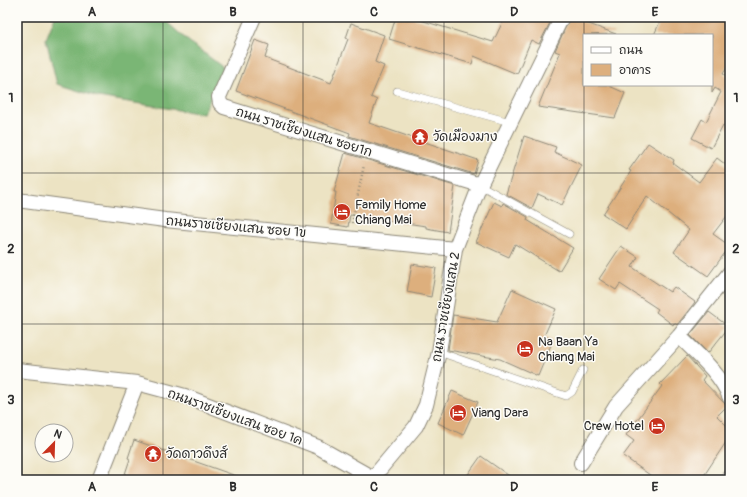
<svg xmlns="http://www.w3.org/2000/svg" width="747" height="497" font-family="Pangolin,'Playpen Sans Thai',sans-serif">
	<rect width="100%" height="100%" fill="#fdfcf7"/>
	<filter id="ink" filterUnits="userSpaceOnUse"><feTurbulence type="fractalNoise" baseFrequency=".025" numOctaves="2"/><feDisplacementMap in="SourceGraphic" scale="8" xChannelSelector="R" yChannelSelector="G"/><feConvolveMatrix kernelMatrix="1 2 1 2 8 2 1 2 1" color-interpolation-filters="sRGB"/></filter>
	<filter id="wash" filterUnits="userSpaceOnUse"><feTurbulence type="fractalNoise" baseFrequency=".012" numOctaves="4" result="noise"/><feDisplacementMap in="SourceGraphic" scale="16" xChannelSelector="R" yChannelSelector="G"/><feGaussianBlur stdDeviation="0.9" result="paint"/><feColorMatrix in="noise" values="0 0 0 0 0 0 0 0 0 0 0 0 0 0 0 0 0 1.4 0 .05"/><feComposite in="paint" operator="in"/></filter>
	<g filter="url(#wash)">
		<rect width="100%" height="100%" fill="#ece3c3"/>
		<path fill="#7ab674" stroke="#527050" d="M 55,17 L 161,17 L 187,40 L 225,69 L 203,114 L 98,97 L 57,84 L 46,39 Z"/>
		<g id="blocks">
			<path fill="#ddaf7d" d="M 396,17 L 410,17 L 493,42 L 505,17 L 553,17 L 539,44 L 531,40 L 517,74 L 474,56 L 472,64 L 389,39 Z
				M 570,17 L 616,34 L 584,35 L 584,85 L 607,85 L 625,93 L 615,118 L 538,107 L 560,53 L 555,51 Z
				M 662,17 L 730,17 L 730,62 L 723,74 L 729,77 L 730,74 L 730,129 L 723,125 L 711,148 L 692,138 L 702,119 L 706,122 L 721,92 L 715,88 L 712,93 L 712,35 L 654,35 Z
				M 351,23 L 384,35 L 375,62 L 384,66 L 371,97 L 377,100 L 369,123 L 478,160 L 474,174 L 349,136 L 350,133 L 236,91 L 255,40 L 269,45 L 265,58 L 331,83 L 348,39 L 346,38 Z
				M 524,136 L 556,147 L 554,152 L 582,165 L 562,205 L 538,194 L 532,208 L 506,194 Z
				M 648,143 L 674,160 L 673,163 L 699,182 L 717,158 L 730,168 L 730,212 L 713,234 L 730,246 L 708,276 L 674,252 L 689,230 L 647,196 L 626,229 L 603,214 L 631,171 L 629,170 Z
				M 345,153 L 455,186 L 448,232 L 426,228 L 426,226 L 350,215 L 348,227 L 331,224 L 336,192 L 334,192 Z
				M 494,202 L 502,206 L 503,203 L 528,217 L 527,220 L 573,248 L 559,271 L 515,244 L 509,257 L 476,242 Z
				M 621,246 L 638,257 L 632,267 L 670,292 L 674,287 L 695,302 L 677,325 L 674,323 L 673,325 L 656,312 L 658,309 L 620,284 L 616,290 L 599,279 Z
				M 412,264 L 436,268 L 431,297 L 407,292 Z
				M 512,289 L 556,309 L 544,336 L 553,340 L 538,376 L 500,359 L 448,350 L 453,315 L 497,322 Z
				M 709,312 L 729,327 L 708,353 L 690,335 Z
				M 687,356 L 705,376 L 702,380 L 727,406 L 717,416 L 730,429 L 730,436 L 701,480 L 657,480 L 623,456 L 634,441 L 626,435 L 662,386 L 660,384 Z
				M 452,391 L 478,402 L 463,435 L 438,423 Z
				M 134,440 L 242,478 L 242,480 L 123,480 L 130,459 L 128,458 Z
				M 481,456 L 515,480 L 464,480 Z"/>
		</g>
	</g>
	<g filter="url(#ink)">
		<use href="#blocks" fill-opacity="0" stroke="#8c8777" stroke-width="1"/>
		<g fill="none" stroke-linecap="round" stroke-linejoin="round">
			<g stroke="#8c8777" stroke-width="8">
				<path id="lane" d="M 397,91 L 510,122
					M 480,185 L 569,234
					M 439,352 L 566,396 L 572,392 L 583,370"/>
			</g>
			<g stroke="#8c8777" stroke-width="16">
				<path id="street" d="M 254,17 L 219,97 L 220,103 L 224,107 L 480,185
					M 17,200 L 165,220 L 455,249
					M 679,336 C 697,354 721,374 730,398
					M 17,370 L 137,383 L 185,396 L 318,447 L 373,478
					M 581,463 L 616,406 L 679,336 L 730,272
					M 99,480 L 137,383
					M 371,480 L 416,426 L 426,405 L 439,352 L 455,249 L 480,185 L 562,17
					M 727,480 L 730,476"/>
			</g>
			<path stroke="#8c8777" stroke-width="2.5" stroke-dasharray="1 3" stroke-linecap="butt" d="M 352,223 L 364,165"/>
			<use href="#lane" stroke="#fff" stroke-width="7"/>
			<use href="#street" stroke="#fff" stroke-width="14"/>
		</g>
	</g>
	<path fill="none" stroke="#2b2b2b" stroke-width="1" stroke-opacity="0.55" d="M 163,17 L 163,480M 303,17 L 303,480M 444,17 L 444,480M 584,17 L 584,35M 584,85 L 584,480M 17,173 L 730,173M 17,324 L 730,324"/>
	<defs>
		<g id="temple-disc" transform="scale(0.9)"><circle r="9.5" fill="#c8321e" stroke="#fdfcf7"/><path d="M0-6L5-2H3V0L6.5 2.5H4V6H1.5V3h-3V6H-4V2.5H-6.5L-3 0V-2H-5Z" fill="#fff"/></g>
		<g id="hotel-disc" transform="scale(0.9)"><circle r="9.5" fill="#c8321e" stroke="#fdfcf7"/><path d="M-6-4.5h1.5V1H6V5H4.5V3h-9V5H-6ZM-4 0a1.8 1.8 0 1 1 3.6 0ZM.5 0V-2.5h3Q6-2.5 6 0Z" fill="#fff"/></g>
	</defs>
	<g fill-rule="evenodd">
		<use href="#temple-disc" x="420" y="137"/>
		<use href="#hotel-disc" x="342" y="212"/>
		<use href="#hotel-disc" x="525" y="349"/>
		<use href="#hotel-disc" x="458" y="413"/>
		<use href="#hotel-disc" x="657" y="426"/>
		<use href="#temple-disc" x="153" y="454"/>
	</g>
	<g text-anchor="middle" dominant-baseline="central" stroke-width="3" stroke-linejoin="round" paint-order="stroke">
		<g font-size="13" fill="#2b2b2b" stroke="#fdfcf7">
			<text transform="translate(304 132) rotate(17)">ถนน ราชเชียงแสน ซอย1ก</text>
			<text transform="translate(236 227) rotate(5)">ถนนราชเชียงแสน ซอย 1ข</text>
			<text transform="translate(446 307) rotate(-80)">ถนน ราชเชียงแสน 2</text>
			<text transform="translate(235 417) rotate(20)">ถนนราชเชียงแสน ซอย 1ค</text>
		</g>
		<g font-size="13" fill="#2b2b2b" stroke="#fdfcf7" text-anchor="start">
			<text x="433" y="137">วัดเมืองมาง</text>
			<text x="355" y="205">Family Home<tspan x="355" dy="15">Chiang Mai</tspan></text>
			<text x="538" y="342">Na Baan Ya<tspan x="538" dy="15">Chiang Mai</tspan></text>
			<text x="471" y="413">Viang Dara</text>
			<text x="644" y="426" text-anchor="end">Crew Hotel</text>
			<text x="166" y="454">วัดดาวดึงส์</text>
		</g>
	</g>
	<rect width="747" height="497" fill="none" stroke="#fdfcf7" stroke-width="44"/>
	<rect x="583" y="34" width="130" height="52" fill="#fdfcf7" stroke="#a9a8a5"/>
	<rect x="591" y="47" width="20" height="6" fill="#ffffff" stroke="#a9a8a5"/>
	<text x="619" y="54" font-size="12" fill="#2b2b2b">ถนน</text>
	<rect x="591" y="64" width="20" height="12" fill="#ddaf7d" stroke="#a9a8a5"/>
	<text x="619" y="74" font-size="12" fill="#2b2b2b">อาคาร</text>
	<g transform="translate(54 443) rotate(23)"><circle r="19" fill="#fdfcf7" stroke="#a9a8a5"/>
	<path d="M0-3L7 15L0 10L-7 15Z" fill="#c8321e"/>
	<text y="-6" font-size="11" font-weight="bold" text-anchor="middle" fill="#2b2b2b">N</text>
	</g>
	<rect x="22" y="22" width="703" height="453" fill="none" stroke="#2b2b2b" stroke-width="1.5"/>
	<g font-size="13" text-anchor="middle" font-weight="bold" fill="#2b2b2b">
		<text x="92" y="16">A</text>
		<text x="233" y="16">B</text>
		<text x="374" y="16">C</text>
		<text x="514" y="16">D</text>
		<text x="655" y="16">E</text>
		<text x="11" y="102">1</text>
		<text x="736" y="102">1</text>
		<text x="11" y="253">2</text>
		<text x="736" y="253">2</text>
		<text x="11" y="404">3</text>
		<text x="736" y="404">3</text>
		<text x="92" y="491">A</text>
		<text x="233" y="491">B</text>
		<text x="374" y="491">C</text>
		<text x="514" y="491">D</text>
		<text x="655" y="491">E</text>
	</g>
</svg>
